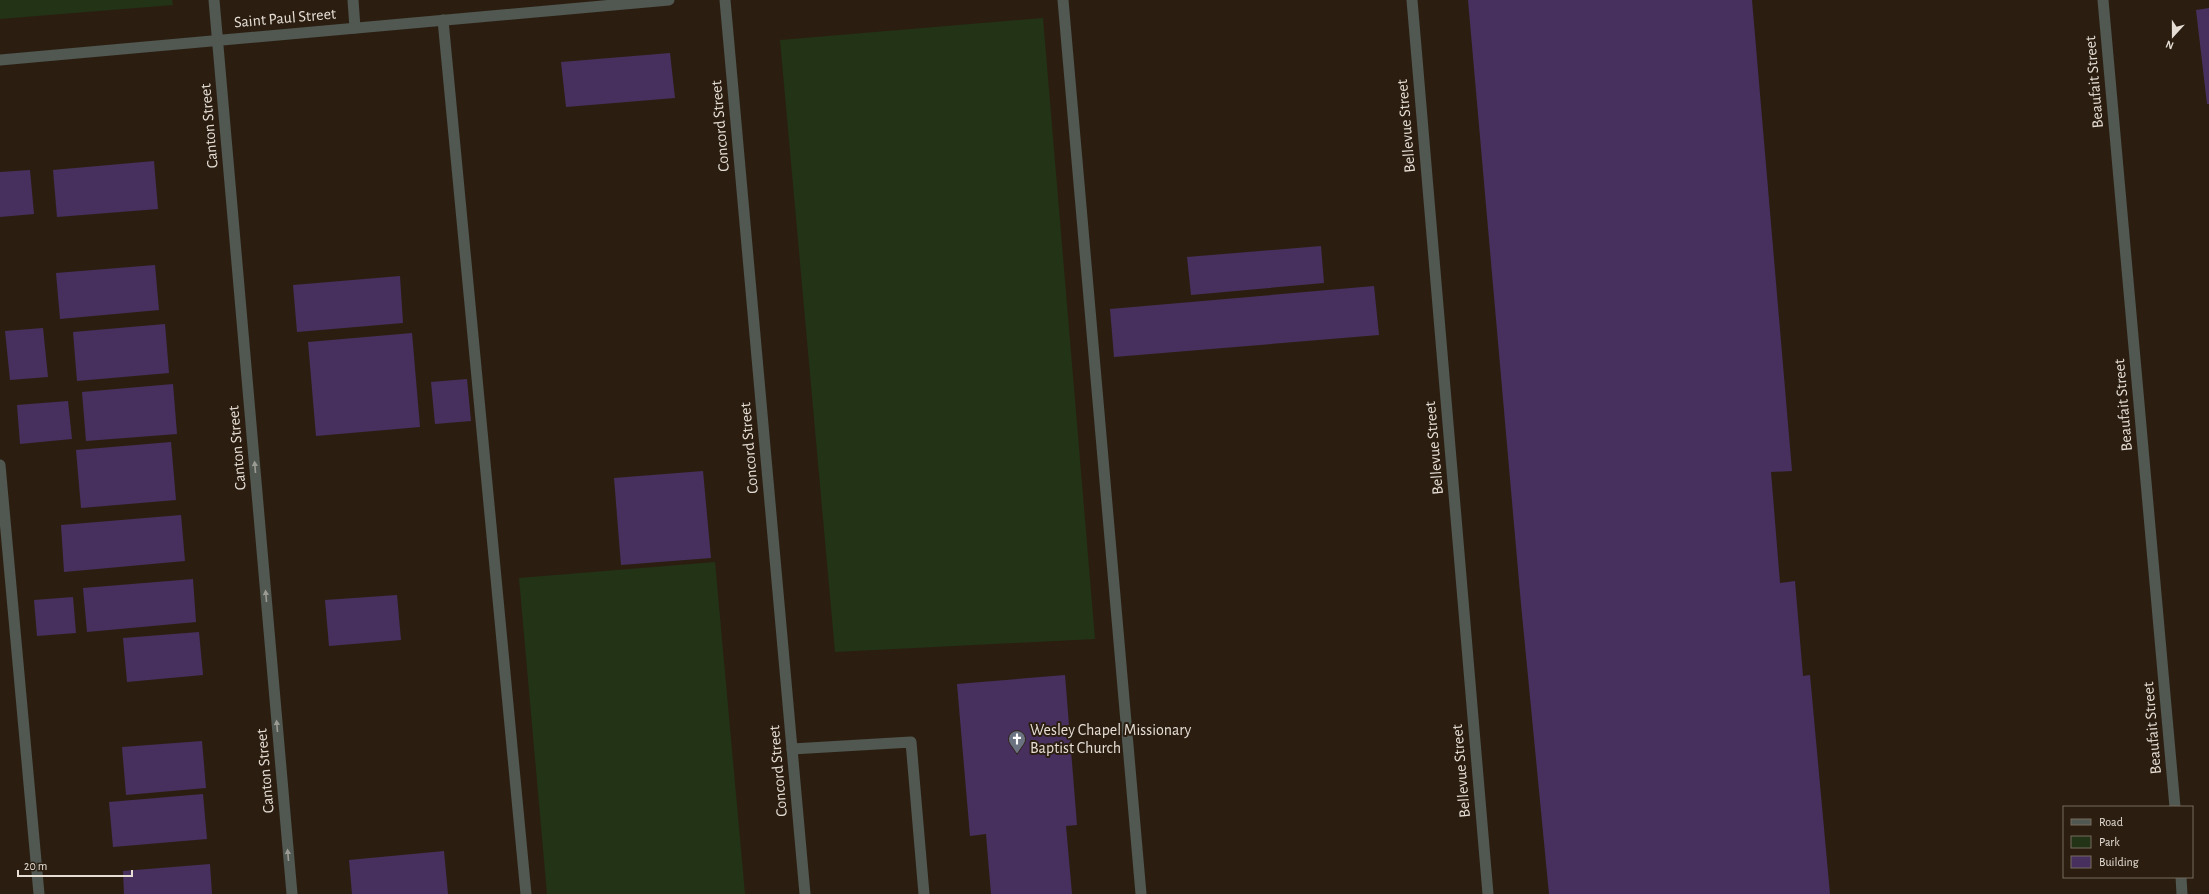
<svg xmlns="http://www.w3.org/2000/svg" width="2209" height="894" font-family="'Alegreya Sans',sans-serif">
	<rect width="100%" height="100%" fill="#2b1e11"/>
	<path fill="#233316" d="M 0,0 L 172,0 L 173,5 L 0,19 Z
		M 1043,18 L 1095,639 L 835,652 L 780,40 Z
		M 715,562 L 745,894 L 547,894 L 519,578 Z"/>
	<path fill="#47305e" d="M 1468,0 L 1752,0 L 1792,471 L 1771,472 L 1780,583 L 1795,581 L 1803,676 L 1810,675 L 1830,894 L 1549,894 L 1521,604 Z
		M 2209,8 L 2209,104 L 2207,104 L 2196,10 Z
		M 670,53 L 675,98 L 566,107 L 561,62 Z
		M 154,161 L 158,209 L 57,217 L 53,170 Z
		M 30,170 L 34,214 L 0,217 L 0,172 Z
		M 1321,246 L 1324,283 L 1191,295 L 1187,257 Z
		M 155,265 L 159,310 L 60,319 L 56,273 Z
		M 400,276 L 403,323 L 297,332 L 293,285 Z
		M 1374,286 L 1379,335 L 1114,357 L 1110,309 Z
		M 165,324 L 169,373 L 77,381 L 73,332 Z
		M 43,328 L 48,377 L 10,380 L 5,331 Z
		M 412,333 L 420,427 L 316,436 L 308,342 Z
		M 467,379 L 471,421 L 435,424 L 431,382 Z
		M 173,384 L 177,434 L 86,441 L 82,392 Z
		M 68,401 L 72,439 L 20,444 L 17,405 Z
		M 171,442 L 176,500 L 81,508 L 76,450 Z
		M 703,471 L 711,558 L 621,565 L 614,478 Z
		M 181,515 L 185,561 L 64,572 L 61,525 Z
		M 193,579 L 196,622 L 87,632 L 83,588 Z
		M 397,595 L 401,640 L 329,646 L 325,600 Z
		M 73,597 L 76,633 L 37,636 L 34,600 Z
		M 199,632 L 203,675 L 127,682 L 123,638 Z
		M 1065,675 L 1077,825 L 1066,826 L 1072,894 L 991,894 L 986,834 L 970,836 L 957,684 Z
		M 202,741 L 206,788 L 126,795 L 122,747 Z
		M 203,794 L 207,839 L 113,847 L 109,802 Z
		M 444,851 L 448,894 L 352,894 L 349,860 Z
		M 210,864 L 212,894 L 124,894 L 123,871 Z"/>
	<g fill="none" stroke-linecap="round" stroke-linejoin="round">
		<path stroke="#505851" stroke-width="11" d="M 353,0 L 355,28
			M 1063,0 L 1141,894
			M 443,20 L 526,894
			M 0,465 L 39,894
			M 792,749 L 911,742 L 924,894"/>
		<path stroke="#505851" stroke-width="11" d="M 214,0 L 292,894
			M 725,0 L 805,894
			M 1412,0 L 1488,894
			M 2103,0 L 2175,807
			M 0,60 L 669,0
			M 2181,877 L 2182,894"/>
	</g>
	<defs><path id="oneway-solid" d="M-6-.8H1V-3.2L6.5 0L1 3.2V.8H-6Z"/></defs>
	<g fill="#9b9b93">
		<use href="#oneway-solid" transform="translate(255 467) rotate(-95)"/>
		<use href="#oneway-solid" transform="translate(266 596) rotate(-95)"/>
		<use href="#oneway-solid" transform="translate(277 726) rotate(-95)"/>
		<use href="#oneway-solid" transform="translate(288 855) rotate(-95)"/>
	</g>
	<defs>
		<g id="church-pin" transform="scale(0.9)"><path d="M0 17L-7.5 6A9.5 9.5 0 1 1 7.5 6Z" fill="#6b7280" stroke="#2b1e11"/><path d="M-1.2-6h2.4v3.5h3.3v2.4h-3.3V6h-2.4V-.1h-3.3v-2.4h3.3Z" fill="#fff"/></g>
	</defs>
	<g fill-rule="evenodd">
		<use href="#church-pin" x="1017" y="739"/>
	</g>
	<g text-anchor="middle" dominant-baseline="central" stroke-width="4" stroke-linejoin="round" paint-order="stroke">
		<g font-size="16" fill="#e6ded5" stroke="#2b1e11">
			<text transform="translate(285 18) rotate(-5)">Saint Paul Street</text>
			<text transform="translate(2094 82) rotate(-95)">Beaufait Street</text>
			<text transform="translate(209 126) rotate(-95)">Canton Street</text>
			<text transform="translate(720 126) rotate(-95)">Concord Street</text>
			<text transform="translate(1406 126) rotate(-95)">Bellevue Street</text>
			<text transform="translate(2123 405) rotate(-95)">Beaufait Street</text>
			<text transform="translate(237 448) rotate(-95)">Canton Street</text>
			<text transform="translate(749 448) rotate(-95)">Concord Street</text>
			<text transform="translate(1434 448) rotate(-95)">Bellevue Street</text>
			<text transform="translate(2152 728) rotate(-95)">Beaufait Street</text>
			<text transform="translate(265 771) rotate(-95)">Canton Street</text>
			<text transform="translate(778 771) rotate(-95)">Concord Street</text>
			<text transform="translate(1461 771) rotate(-95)">Bellevue Street</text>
		</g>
		<g font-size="16" fill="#e6ded5" stroke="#2b1e11" text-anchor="start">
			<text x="1030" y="730">Wesley Chapel Missionary<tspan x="1030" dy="18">Baptist Church</tspan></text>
		</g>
	</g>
	<rect x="2063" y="806" width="130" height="72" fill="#2b1e11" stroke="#766b5f"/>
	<rect x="2071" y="819" width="20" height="6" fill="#505851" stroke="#766b5f"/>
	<text x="2099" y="826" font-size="12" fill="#e6ded5">Road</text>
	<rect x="2071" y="836" width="20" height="12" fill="#233316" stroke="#766b5f"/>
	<text x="2099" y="846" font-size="12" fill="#e6ded5">Park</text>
	<rect x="2071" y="856" width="20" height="12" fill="#47305e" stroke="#766b5f"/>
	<text x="2099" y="866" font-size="12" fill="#e6ded5">Building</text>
	<g transform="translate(2173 36) rotate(201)" stroke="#2b1e11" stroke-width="3" paint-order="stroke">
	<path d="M0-3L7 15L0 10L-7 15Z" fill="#e6ded5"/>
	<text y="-6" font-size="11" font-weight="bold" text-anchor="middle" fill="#e6ded5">N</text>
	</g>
	<path d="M18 870v6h114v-6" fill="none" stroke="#e6ded5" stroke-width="2"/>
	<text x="24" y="870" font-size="12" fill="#e6ded5" stroke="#2b1e11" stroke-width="3" paint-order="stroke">20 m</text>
</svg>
